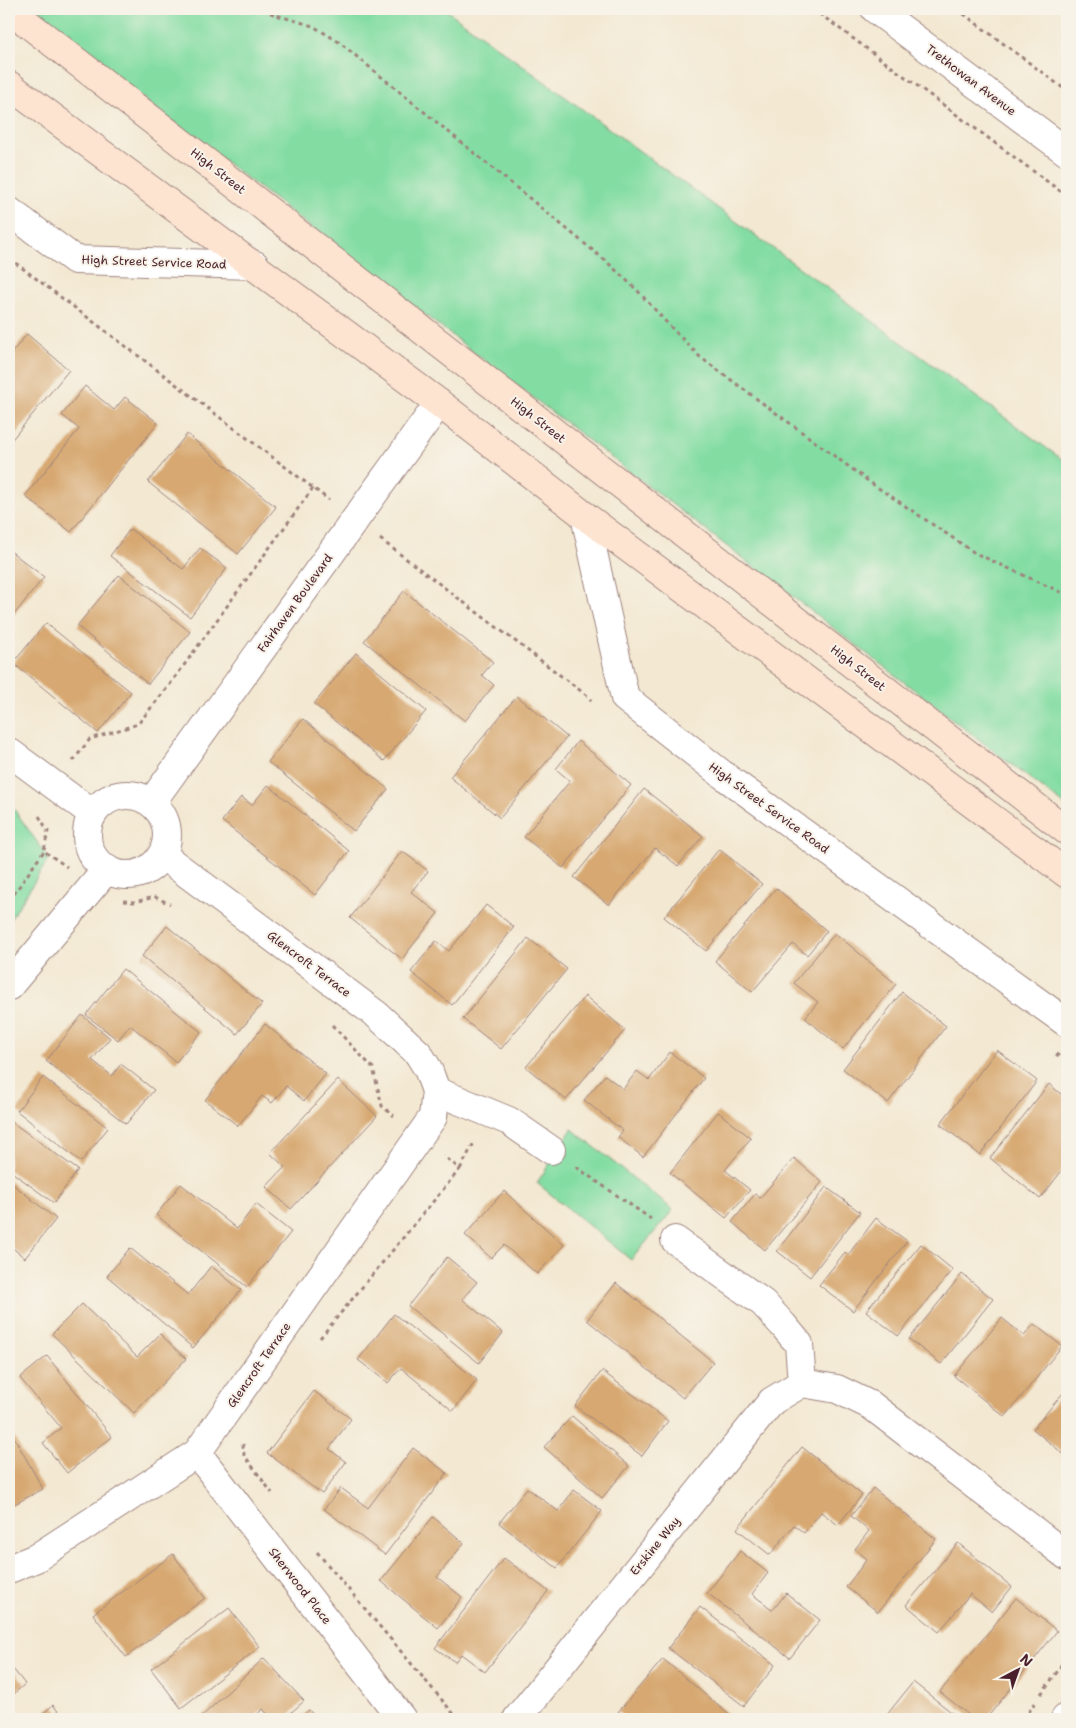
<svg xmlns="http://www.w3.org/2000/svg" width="1076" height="1728" font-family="'Shantell Sans',sans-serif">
	<rect width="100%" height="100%" fill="#f7f3e8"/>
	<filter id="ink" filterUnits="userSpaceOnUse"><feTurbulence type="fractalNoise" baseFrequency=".02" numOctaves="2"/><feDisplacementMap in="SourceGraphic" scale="10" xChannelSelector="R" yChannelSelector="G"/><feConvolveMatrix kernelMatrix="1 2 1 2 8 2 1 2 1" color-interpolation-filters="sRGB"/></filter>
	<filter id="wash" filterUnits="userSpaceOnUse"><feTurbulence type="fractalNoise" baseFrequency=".0096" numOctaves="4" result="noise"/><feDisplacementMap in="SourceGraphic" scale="20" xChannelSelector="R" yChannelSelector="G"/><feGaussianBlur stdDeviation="1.12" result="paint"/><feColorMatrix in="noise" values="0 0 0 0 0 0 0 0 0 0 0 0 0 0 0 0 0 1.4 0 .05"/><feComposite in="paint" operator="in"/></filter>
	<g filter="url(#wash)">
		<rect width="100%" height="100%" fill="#f3e8d2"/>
		<path fill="#83dda3" stroke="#667e67" d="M 26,9 L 445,9 L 1067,463 L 1067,807 Z
			M 9,802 L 49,859 L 9,921 Z
			M 572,1129 L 673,1210 L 631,1260 L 537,1183 Z"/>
		<g id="blocks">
			<path fill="#d7a871" d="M 27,334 L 69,370 L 9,443 L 9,356 Z
				M 85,386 L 114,410 L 125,397 L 158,423 L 71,532 L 25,496 L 79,429 L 62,415 Z
				M 187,434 L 276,507 L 238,554 L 148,482 Z
				M 130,529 L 183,569 L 200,548 L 227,568 L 190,617 L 110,556 Z
				M 9,550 L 44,577 L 9,621 Z
				M 119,575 L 190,632 L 148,684 L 77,626 Z
				M 404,591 L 493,662 L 482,675 L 494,685 L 465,721 L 364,641 Z
				M 46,623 L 131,692 L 98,733 L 13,663 Z
				M 356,653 L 426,711 L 384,761 L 314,704 Z
				M 517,696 L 567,737 L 500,818 L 450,777 Z
				M 303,719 L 388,789 L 354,831 L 268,762 Z
				M 578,741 L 631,785 L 563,868 L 524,837 L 570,781 L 556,769 Z
				M 268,785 L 349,851 L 315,895 L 222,821 L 241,797 L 252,805 Z
				M 644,789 L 703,836 L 678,866 L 655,848 L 609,905 L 574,877 Z
				M 719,849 L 762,884 L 706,951 L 664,917 Z
				M 402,851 L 428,871 L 411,892 L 438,913 L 402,959 L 350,918 Z
				M 776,888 L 827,931 L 807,955 L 793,944 L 752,992 L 715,961 Z
				M 486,905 L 514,927 L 452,1005 L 411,972 L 436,941 L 449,951 Z
				M 167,926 L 262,1004 L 237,1034 L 142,956 Z
				M 835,933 L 896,984 L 843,1049 L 805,1018 L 818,1002 L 794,983 Z
				M 528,938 L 567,969 L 501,1049 L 463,1019 Z
				M 123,969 L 201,1032 L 176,1062 L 130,1025 L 118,1040 L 86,1015 Z
				M 902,992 L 946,1026 L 888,1103 L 843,1069 Z
				M 585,996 L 625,1030 L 566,1100 L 526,1067 Z
				M 82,1015 L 110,1038 L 92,1060 L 112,1076 L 121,1064 L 154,1090 L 126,1124 L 46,1061 Z
				M 265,1024 L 326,1074 L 304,1101 L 286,1086 L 272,1103 L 262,1096 L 238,1126 L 205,1100 Z
				M 997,1050 L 1037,1081 L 980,1155 L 940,1124 Z
				M 670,1052 L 704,1078 L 643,1157 L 618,1137 L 623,1131 L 584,1100 L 605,1075 L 623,1089 L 637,1071 L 649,1080 Z
				M 43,1077 L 108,1128 L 81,1162 L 17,1111 Z
				M 338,1080 L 377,1116 L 291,1209 L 266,1187 L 285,1167 L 270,1153 Z
				M 1049,1084 L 1067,1099 L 1067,1164 L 1040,1199 L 990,1158 Z
				M 718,1112 L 751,1138 L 725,1170 L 750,1190 L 726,1218 L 670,1173 Z
				M 9,1120 L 78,1170 L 54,1203 L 9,1170 Z
				M 794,1158 L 822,1182 L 765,1250 L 732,1222 L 755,1194 L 760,1198 Z
				M 9,1181 L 56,1219 L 25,1258 L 9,1245 Z
				M 181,1184 L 237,1229 L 256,1204 L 291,1232 L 247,1287 L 156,1215 Z
				M 826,1187 L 860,1212 L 810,1277 L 777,1251 Z
				M 504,1191 L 564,1245 L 537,1274 L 504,1245 L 491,1258 L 465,1235 Z
				M 876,1218 L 907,1241 L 853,1311 L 819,1285 L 845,1252 L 848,1255 Z
				M 921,1244 L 953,1270 L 898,1336 L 866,1311 Z
				M 130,1248 L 188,1295 L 211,1266 L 241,1290 L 193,1348 L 107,1276 Z
				M 447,1257 L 477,1282 L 462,1299 L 503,1333 L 479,1363 L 408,1306 Z
				M 962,1274 L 993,1299 L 941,1364 L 909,1339 Z
				M 616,1283 L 713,1362 L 683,1398 L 587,1320 Z
				M 82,1304 L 137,1357 L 160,1334 L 186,1359 L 134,1413 L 52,1334 Z
				M 394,1314 L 477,1380 L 453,1411 L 401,1368 L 388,1383 L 358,1360 Z
				M 1002,1318 L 1024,1336 L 1034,1324 L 1062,1346 L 1005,1417 L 954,1376 Z
				M 47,1356 L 112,1437 L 67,1473 L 43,1443 L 61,1428 L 20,1378 Z
				M 602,1371 L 668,1421 L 642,1456 L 575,1406 Z
				M 314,1391 L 351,1419 L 329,1449 L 346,1462 L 322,1494 L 267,1453 Z
				M 1063,1393 L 1067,1396 L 1067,1457 L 1033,1429 Z
				M 572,1416 L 629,1466 L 602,1498 L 544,1447 Z
				M 9,1428 L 43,1489 L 9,1507 Z
				M 802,1447 L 862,1495 L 838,1525 L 821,1512 L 804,1533 L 794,1525 L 770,1555 L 737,1529 Z
				M 413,1448 L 447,1473 L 385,1555 L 324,1509 L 341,1488 L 368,1508 Z
				M 527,1488 L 558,1511 L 574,1490 L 602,1511 L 557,1568 L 499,1523 Z
				M 873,1488 L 936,1539 L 878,1612 L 846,1587 L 867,1559 L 855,1549 L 869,1531 L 851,1516 Z
				M 433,1517 L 464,1543 L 437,1577 L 462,1597 L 438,1628 L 381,1581 Z
				M 958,1543 L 1012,1587 L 992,1612 L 970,1594 L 939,1632 L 906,1605 Z
				M 740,1551 L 768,1573 L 752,1594 L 773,1610 L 786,1593 L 820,1620 L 790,1658 L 707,1593 Z
				M 173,1554 L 205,1598 L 126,1657 L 93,1614 Z
				M 504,1558 L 548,1591 L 485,1672 L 461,1654 L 455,1662 L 435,1648 Z
				M 1016,1598 L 1057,1631 L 986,1719 L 974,1719 L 940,1692 Z
				M 700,1607 L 775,1665 L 744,1706 L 668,1648 Z
				M 229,1608 L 260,1647 L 181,1708 L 151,1669 Z
				M 264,1658 L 304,1701 L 284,1719 L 272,1719 L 263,1709 L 252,1719 L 199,1719 Z
				M 663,1659 L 734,1719 L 626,1719 L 618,1712 Z
				M 9,1664 L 25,1684 L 9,1698 Z
				M 913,1682 L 960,1719 L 890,1719 L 886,1716 Z
				M 53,1705 L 64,1719 L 36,1719 Z
				M 309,1710 L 317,1719 L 298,1719 Z"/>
		</g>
	</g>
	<g filter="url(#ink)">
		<use href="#blocks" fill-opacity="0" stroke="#9e847e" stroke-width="1"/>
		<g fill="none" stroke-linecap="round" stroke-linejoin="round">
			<g stroke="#9e847e" stroke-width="30">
				<path id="minor" d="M 875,9 L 1067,152
					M 9,211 L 75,260 L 255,265
					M 585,516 L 625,698 L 727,778 L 1067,1023
					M 9,752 L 93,814
					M87 835a40 40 0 1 1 80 0a40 40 0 1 1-80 0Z
					M 151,803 L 439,403
					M 9,986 L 107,869
					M 436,1091 L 509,1121 L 551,1150
					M 675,1240 L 763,1303 L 783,1325 L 799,1344 L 802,1383
					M 197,1453 L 402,1719
					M 9,1569 L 36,1558 L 197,1453 L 433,1117 L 436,1091 L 428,1069 L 418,1053 L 377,1015 L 162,855
					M 517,1719 L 772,1401 L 802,1383 L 837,1389 L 872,1406 L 1067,1556
					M 1065,1719 L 1067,1717"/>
			</g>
			<g stroke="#9e847e" stroke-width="30">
				<path id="secondary" d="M 9,9 L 1067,831
					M 9,85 L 439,403 L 585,516 L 1067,874"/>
			</g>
			<path stroke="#9e847e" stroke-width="3" stroke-dasharray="4 4" stroke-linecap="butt" d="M 263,9 L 273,14 L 313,26 L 339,42 L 607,262 L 637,290 L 667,323 L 700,357 L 871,483 L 975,553 L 1067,595
				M 813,9 L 1067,196
				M 957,9 L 1067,91
				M 9,258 L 329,500
				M 380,539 L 589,697 L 591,701
				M 73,761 L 90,739 L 138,724 L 171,683 L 313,488
				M 39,816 L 48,831 L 44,851 L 67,867
				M 9,901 L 44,851
				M 123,901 L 134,902 L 155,897 L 170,904
				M 332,1025 L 373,1068 L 382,1106 L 394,1116
				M 1056,1054 L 1067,1062
				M 576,1167 L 651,1219
				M 460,1169 L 475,1141
				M 320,1338 L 460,1169 L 444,1156
				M 243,1444 L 244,1455 L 272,1493
				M 317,1552 L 458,1719
				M 1041,1694 L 1060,1668 L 1067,1644
				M 1024,1719 L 1035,1703"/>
			<use href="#minor" stroke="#fff" stroke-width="28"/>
			<use href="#secondary" stroke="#fde4d1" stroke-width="28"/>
		</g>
	</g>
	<g text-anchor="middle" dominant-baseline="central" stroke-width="4" stroke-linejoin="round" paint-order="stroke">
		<g font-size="12" fill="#4a1f2b" stroke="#f7f3e8">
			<text transform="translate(971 80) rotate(37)">Trethowan Avenue</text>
			<text transform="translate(218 171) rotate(38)">High Street</text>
			<text transform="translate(154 262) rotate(2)">High Street Service Road</text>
			<text transform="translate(538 420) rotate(38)">High Street</text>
			<text transform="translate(295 603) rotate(-54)">Fairhaven Boulevard</text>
			<text transform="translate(858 668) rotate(38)">High Street</text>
			<text transform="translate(769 808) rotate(36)">High Street Service Road</text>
			<text transform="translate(309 964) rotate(37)">Glencroft Terrace</text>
			<text transform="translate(259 1365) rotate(-55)">Glencroft Terrace</text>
			<text transform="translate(655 1546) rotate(-51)">Erskine Way</text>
			<text transform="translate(300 1586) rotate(52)">Sherwood Place</text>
		</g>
	</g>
	<rect width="1076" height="1728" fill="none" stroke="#f7f3e8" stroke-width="30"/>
	<g transform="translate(1018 1670) rotate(41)" stroke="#f7f3e8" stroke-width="4" paint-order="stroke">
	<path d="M0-4L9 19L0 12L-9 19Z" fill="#4a1f2b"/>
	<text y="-8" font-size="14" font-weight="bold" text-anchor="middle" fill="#4a1f2b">N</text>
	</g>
</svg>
